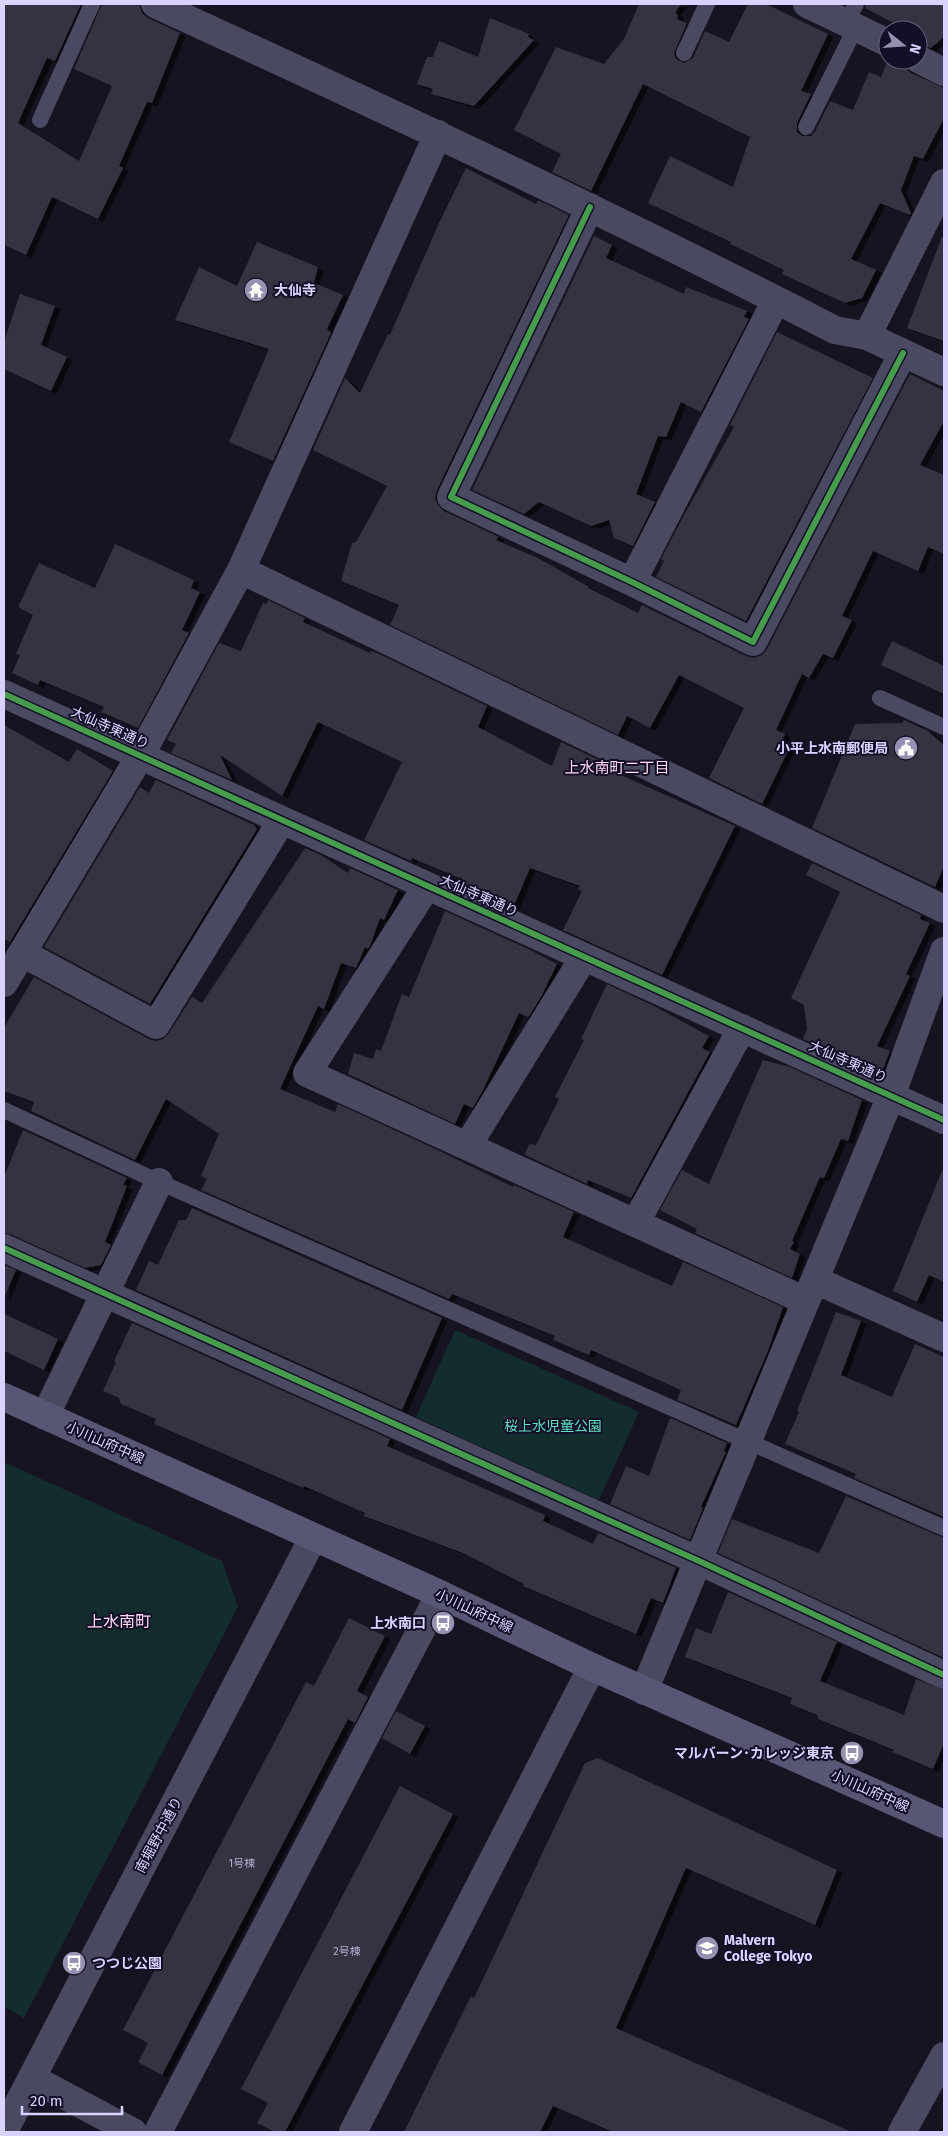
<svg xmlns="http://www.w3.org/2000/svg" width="948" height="2136" font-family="'Fira Sans','Noto Sans JP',sans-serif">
	<defs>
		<filter id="shadow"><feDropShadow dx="5.5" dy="3" stdDeviation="0" flood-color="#0009"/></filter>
	</defs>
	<rect width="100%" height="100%" fill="#161421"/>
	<path fill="#132c2d" d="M 455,1330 L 639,1412 L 599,1500 L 416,1417 Z
		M 4,1462 L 222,1561 L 238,1607 L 24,2018 L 4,2007 Z"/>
	<path fill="#343243" filter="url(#shadow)" d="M 4,4 L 81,4 L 55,61 L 47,58 L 18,123 L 79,161 L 112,86 L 74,69 L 102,4 L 139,4 L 142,13 L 148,18 L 180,33 L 152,103 L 147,102 L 119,166 L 123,168 L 98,219 L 52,197 L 26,255 L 4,245 Z
		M 639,4 L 681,4 L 675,13 L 678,15 L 677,19 L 687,23 L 674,53 L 676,59 L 684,63 L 693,58 L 705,31 L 729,42 L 748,4 L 766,4 L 828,34 L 801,91 L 811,94 L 797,123 L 797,132 L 802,136 L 811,136 L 815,132 L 830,101 L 853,110 L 869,72 L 881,77 L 888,60 L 902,60 L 905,67 L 911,73 L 944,88 L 944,118 L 923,159 L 914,156 L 901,190 L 911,213 L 910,215 L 880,203 L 851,259 L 876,270 L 862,298 L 845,303 L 782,274 L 784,270 L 730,244 L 731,242 L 648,203 L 670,156 L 733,187 L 750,137 L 643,84 L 591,191 L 552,172 L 561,154 L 514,130 L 556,47 L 604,64 L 624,39 Z
		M 866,4 L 944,4 L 944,37 L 931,48 L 918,44 L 918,30 L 902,30 L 903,28 L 865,8 Z
		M 490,18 L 529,34 L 528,37 L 534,40 L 474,106 L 431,94 L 433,89 L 417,84 L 427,57 L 433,57 L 439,41 L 478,57 Z
		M 466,168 L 536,204 L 538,200 L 569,215 L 437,490 L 435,498 L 438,505 L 444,511 L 499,537 L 496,540 L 538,558 L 589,587 L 588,588 L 638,613 L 642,605 L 746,656 L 754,658 L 762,655 L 767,649 L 910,374 L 944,391 L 944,421 L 920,465 L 944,475 L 944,554 L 928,547 L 918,571 L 873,551 L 842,616 L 852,620 L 833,658 L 823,654 L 809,678 L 802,674 L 776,730 L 785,734 L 780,744 L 789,749 L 762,804 L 709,778 L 744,708 L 679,675 L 650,728 L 627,716 L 618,735 L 390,625 L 399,605 L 341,581 L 352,543 L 356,542 L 387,486 L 313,450 L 345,378 L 360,393 L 388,334 L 390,335 L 439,223 Z
		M 594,236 L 612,245 L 606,258 L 684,294 L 686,287 L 747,311 L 744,317 L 749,319 L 701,412 L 681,402 L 666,437 L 658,436 L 636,494 L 655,502 L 633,546 L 614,538 L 609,520 L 591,526 L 539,502 L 524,514 L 472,490 Z
		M 942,237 L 944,237 L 944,341 L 907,328 Z
		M 257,242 L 318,267 L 314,283 L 343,295 L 327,329 L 331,333 L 273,461 L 229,442 L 269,349 L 175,320 L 199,267 L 237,286 Z
		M 20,294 L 55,306 L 41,345 L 67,357 L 51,391 L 4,369 L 4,342 Z
		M 777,332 L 873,378 L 746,621 L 656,577 L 664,561 L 661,559 L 684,515 L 734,427 L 730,425 Z
		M 115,544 L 194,580 L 191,588 L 200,592 L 182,630 L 189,633 L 138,728 L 101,712 L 104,707 L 40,680 L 38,685 L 12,673 L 20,655 L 16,654 L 33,615 L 18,607 L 39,563 L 95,588 Z
		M 268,600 L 305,618 L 303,622 L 370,653 L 371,651 L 377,653 L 487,706 L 478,727 L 552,766 L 561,742 L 605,763 L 603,767 L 735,826 L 662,975 L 563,930 L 582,891 L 578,890 L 580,886 L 530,868 L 513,908 L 457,882 L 459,878 L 412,858 L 411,861 L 364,840 L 402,762 L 318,722 L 282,796 L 220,755 L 232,780 L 171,753 L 176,744 L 167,740 L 219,643 L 241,651 L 263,603 L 266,604 Z
		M 892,641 L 944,666 L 944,694 L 881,665 Z
		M 904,720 L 928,731 L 944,745 L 944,866 L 935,887 L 812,828 L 855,724 L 902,723 Z
		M 4,725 L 69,762 L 77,749 L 113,771 L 10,942 L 4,939 Z
		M 156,780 L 254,825 L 257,829 L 150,1004 L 44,947 L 140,787 L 149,793 Z
		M 305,848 L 321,855 L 348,873 L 350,868 L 398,890 L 384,920 L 380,918 L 370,946 L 368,949 L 365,947 L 356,968 L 341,963 L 324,1009 L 318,1006 L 280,1089 L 335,1112 L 338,1104 L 442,1152 L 513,1187 L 514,1185 L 574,1212 L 563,1237 L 672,1286 L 683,1262 L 783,1307 L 768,1351 L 736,1425 L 677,1400 L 681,1390 L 591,1350 L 589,1355 L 553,1340 L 555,1336 L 452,1294 L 449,1299 L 201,1190 L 207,1179 L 201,1176 L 219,1134 L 166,1099 L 135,1160 L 31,1111 L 34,1102 L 4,1091 L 4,1028 L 34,977 L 149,1039 L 156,1041 L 163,1039 L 169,1033 L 192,997 L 202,1003 Z
		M 812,863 L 921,915 L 920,919 L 930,923 L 906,974 L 910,976 L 877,1046 L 890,1051 L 881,1074 L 803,1039 L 807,1029 L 804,1005 L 791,998 L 840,892 L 806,875 Z
		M 445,911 L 526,948 L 557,964 L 542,995 L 530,1015 L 528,1017 L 519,1013 L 483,1090 L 473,1108 L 464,1104 L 455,1124 L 348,1074 L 354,1053 L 373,1059 L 376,1049 L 381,1051 L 402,994 L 409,997 Z
		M 607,984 L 654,1006 L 709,1036 L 702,1048 L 710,1052 L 631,1198 L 588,1180 L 587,1184 L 525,1155 L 529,1144 L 536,1145 L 559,1099 L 555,1097 L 584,1040 L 581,1039 Z
		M 763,1060 L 790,1067 L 862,1100 L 848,1141 L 841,1139 L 824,1178 L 820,1177 L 792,1241 L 794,1242 L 790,1249 L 800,1254 L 792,1278 L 695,1233 L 697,1229 L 660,1210 L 682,1170 L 709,1184 Z
		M 23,1130 L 127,1178 L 123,1185 L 127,1186 L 105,1242 L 111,1245 L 101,1265 L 85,1268 L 10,1234 L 4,1233 L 4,1177 Z
		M 942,1171 L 944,1171 L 944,1282 L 929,1275 L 917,1302 L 893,1291 Z
		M 192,1208 L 442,1318 L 402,1410 L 136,1290 L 149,1261 L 158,1265 L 179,1220 L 186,1220 Z
		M 4,1265 L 16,1270 L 4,1298 Z
		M 836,1312 L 861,1321 L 841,1375 L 892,1397 L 915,1344 L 944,1357 L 944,1517 L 854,1478 L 856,1474 L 785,1444 L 799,1412 L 797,1411 Z
		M 4,1314 L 58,1339 L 44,1370 L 4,1351 Z
		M 132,1323 L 390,1439 L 387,1446 L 545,1515 L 543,1521 L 593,1544 L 598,1533 L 676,1568 L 663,1603 L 651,1598 L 636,1634 L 523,1586 L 524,1584 L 463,1553 L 364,1516 L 365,1513 L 304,1486 L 303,1488 L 154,1424 L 156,1419 L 121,1404 L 119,1398 L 103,1391 L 116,1362 L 114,1361 Z
		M 670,1418 L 727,1443 L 724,1451 L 726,1452 L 701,1507 L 703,1508 L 690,1540 L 610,1504 L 626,1466 L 649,1476 Z
		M 846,1496 L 944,1538 L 944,1658 L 718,1553 L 732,1519 L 819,1553 Z
		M 728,1592 L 837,1642 L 820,1681 L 904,1715 L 916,1679 L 944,1690 L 944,1743 L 933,1769 L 892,1752 L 894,1750 L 818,1719 L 817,1715 L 790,1704 L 792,1698 L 685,1657 L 696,1628 L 711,1634 Z
		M 349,1618 L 385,1636 L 357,1691 L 368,1697 L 355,1723 L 348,1719 L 162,2075 L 138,2062 L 148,2043 L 123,2030 L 306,1682 L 314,1686 Z
		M 396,1711 L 425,1726 L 410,1754 L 382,1738 Z
		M 598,1758 L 837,1870 L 815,1925 L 686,1868 L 616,2028 L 852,2132 L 613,2132 L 553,2106 L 540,2132 L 404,2132 L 471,1996 L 474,1998 L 585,1763 Z
		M 400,1786 L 453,1814 L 285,2132 L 275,2132 L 257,2123 L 268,2103 L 241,2089 Z"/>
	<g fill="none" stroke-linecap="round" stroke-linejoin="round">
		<path stroke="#4a4962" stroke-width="16" d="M 847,22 L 856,4
			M 684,53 L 707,4
			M 40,120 L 92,4
			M 806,127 L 856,27
			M 880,698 L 944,727
			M 4,1110 L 159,1182 L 944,1528"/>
		<path stroke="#4a4962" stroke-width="28" d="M 155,4 C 384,109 612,215 835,330 L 867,336 L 944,372
			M 807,4 L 888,43
			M 918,59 L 944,72
			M 590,207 L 451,497 L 632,582 L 753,642 L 903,353
			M 867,336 L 944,183
			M 241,570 L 944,909
			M 632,582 L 776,300
			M 4,694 L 944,1120
			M 427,886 L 307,1073 L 806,1301
			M 22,953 L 156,1025 L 282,820
			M 4,983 L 140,756 L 241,570 L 438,134
			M 468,1145 L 584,957
			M 636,1222 L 742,1028
			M 4,1248 L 699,1561 L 944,1675
			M 815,1280 L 944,1338
			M 45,1416 L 159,1182
			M 644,1691 L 891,1096 L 944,951
			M 32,2078 L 133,2132
			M 158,2132 L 440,1594
			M 353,2132 L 592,1667
			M 902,2132 L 944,2056"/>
		<path stroke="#4a4962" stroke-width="28" d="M 4,2131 L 313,1538"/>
		<path stroke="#575674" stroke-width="28" d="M 4,1397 L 440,1594 L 592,1667 L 944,1824"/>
		<g stroke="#130f26" stroke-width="9">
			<path id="cycleway" d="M 590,207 L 451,497 L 632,582 L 753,642 L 903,353
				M 4,694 L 944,1120
				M 4,1248 L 699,1561 L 944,1675"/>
		</g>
		<use href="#cycleway" stroke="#469c4c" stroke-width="6"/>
	</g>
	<defs>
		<g id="temple-disc" transform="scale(1.25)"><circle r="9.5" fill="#9591b1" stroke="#130f26"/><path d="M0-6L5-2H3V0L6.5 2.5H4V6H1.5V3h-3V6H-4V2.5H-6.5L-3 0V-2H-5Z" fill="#fff"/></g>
		<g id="civic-disc" transform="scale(1.25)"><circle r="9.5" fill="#9591b1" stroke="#130f26"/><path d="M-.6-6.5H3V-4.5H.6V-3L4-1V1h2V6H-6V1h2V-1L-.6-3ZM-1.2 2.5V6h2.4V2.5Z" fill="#fff"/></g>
		<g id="bus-disc" transform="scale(1.25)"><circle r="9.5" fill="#9591b1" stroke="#130f26"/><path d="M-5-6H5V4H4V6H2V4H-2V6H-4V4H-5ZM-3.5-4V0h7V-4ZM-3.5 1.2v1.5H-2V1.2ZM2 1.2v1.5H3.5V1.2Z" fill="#fff"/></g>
		<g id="university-disc" transform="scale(1.25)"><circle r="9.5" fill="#9591b1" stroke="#130f26"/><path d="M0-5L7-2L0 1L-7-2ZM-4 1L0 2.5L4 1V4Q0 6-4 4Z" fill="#fff"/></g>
	</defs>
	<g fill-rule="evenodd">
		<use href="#temple-disc" x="256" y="290"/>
		<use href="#civic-disc" x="906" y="748"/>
		<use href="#bus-disc" x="443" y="1623"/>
		<use href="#bus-disc" x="852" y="1753"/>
		<use href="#university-disc" x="707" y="1948"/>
		<use href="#bus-disc" x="74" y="1963"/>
	</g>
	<g text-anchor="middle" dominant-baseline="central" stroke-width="4" stroke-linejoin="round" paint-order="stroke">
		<g font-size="11" fill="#b0acd0">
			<text x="242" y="1863">1号棟</text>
			<text x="347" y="1951">2号棟</text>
		</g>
		<g font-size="14" font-weight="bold" fill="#d9d4ff" stroke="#130f26" text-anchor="start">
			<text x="274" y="290">大仙寺</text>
			<text x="888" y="748" text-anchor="end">小平上水南郵便局</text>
			<text x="426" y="1623" text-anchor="end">上水南口</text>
			<text x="834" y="1753" text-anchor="end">マルバーン･カレッジ東京</text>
			<text x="724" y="1940">Malvern<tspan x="724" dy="16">College Tokyo</tspan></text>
			<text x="92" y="1963">つつじ公園</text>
		</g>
		<g font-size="14" fill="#d9d4ff" stroke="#130f26">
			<text transform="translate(110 728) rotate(24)">大仙寺東通り</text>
			<text transform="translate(479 896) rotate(24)">大仙寺東通り</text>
			<text transform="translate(848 1062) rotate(24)">大仙寺東通り</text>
			<text transform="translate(105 1443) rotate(24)">小川山府中線</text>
			<text transform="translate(474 1611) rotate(25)">小川山府中線</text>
			<text transform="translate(870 1791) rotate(24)">小川山府中線</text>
			<text transform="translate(159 1835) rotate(-62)">南堀野中通り</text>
		</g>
		<g font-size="14" fill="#5fe0c0" stroke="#130f26">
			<text x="553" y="1426">桜上水児童公園</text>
		</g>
		<g font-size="15" fill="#ffd6f0" stroke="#130f26">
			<text x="617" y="768">上水南町二丁目</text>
		</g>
		<g font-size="16" fill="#ffd6f0" stroke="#130f26">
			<text x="119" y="1621">上水南町</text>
		</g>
	</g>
	<rect width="948" height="2136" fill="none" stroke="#d9d4ff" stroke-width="10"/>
	<g transform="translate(903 45) rotate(107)"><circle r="24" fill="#130f26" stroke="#625e7d"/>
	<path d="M0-4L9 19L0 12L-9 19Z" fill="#9591b1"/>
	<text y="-8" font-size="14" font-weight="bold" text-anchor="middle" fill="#d9d4ff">N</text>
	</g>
	<path d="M22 2106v8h100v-8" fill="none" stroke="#d9d4ff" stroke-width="2.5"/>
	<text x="30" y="2106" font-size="15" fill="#d9d4ff" stroke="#130f26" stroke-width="4" paint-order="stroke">20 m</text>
</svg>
